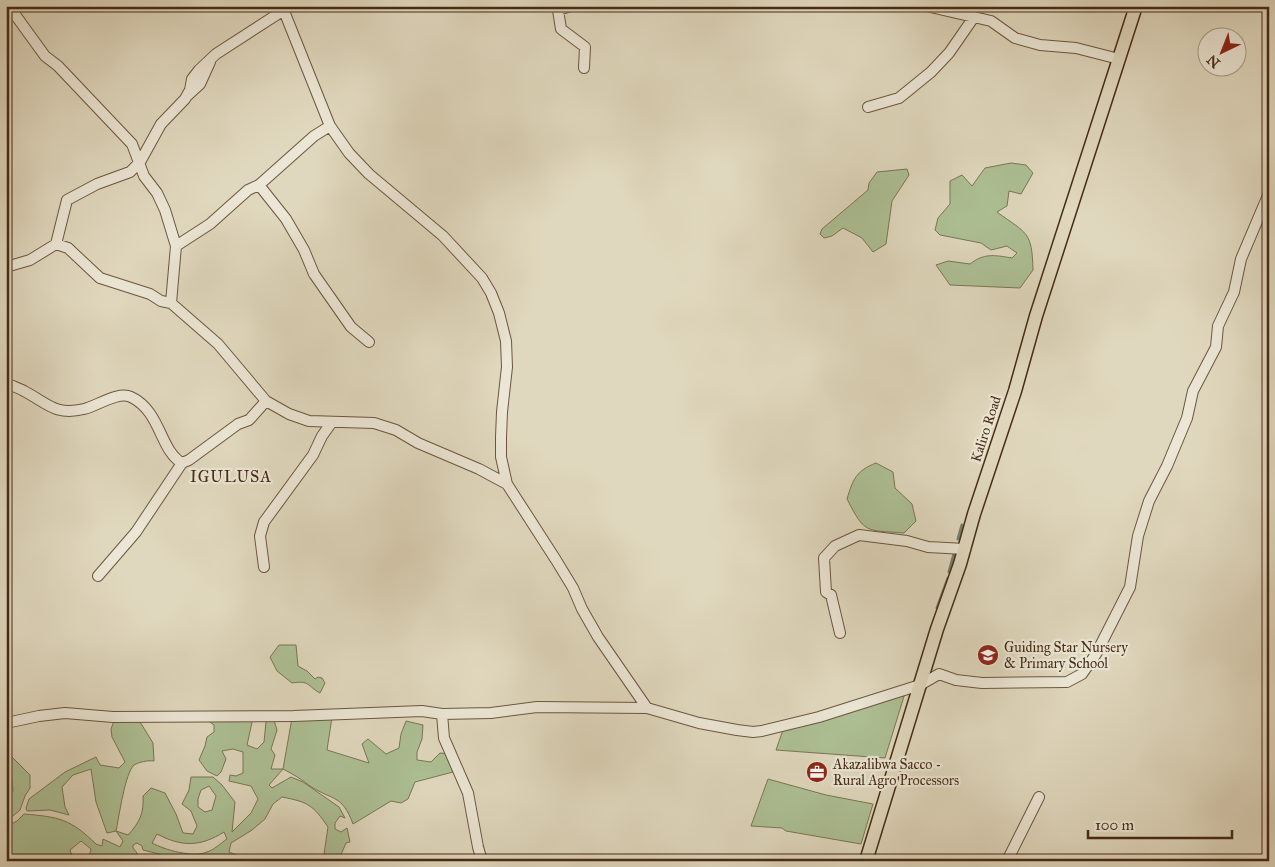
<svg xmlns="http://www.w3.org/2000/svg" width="1275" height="867" font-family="'IM FELL Great Primer',serif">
	<rect width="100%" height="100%" fill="#e0d8be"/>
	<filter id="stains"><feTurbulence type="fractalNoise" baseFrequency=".004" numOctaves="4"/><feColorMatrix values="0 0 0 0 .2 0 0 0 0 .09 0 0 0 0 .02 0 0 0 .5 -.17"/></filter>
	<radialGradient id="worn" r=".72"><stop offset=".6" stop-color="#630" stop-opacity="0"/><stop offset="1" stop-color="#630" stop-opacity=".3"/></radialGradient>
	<path fill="#adc095" stroke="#7a7654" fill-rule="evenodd" d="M 1011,163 L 1026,165 L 1033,173 L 1021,194 L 1009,191 L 1007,206 L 997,212 C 1027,234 1032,231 1033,270 L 1020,288 L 950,285 L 936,265 L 948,261 L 970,264 C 984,253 994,255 1012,258 L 1017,253 L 1007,246 L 991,250 L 981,243 L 940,235 L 935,230 L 938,218 L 950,204 L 950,181 L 962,175 L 972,186 L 985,168 Z
		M 907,169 L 909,175 L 892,201 L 886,244 L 873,252 L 862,238 L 843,228 L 832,236 L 824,238 L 820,234 L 822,229 L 868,190 L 869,183 L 877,172 Z
		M 876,463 L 893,472 L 895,488 L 912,504 L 916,521 L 904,533 C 865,530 865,534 847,499 C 853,479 856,471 876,463 Z
		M 279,645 L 296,645 L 298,666 L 307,671 L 315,679 L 318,677 L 322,678 L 325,683 L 320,693 C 307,686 310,680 292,683 L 277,671 L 270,657 Z
		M 905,693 L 885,758 L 776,750 L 784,727 Z
		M 116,716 L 137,717 L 153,743 L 154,761 C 148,760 139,762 134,765 C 125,773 119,817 116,831 L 128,835 C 140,822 144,813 143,796 L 151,788 L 165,793 L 176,814 L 183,833 L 193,834 L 197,826 L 191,811 L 182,804 L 189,790 L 191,777 L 213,777 L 222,785 L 235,802 L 232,832 L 251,813 L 258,799 L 251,786 L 229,781 L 230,775 L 236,776 L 243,773 L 243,752 L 233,749 L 222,751 L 226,759 L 221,772 L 217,776 L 207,771 L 199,760 L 205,746 L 207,737 L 214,732 L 214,725 L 206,719 L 253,718 L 247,745 L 257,749 L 264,742 L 266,722 L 274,720 L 277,730 L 271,749 L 275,755 L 271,769 L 283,769 L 292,718 L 332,717 L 327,750 L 369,763 L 362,744 L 368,739 L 386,754 L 399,748 L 401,734 L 406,721 L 423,725 L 422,739 L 417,752 L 417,760 L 431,762 L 440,753 L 450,754 L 454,761 L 453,772 L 415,782 L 408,799 L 401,803 L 391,801 L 353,824 C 342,794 333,801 310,786 C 301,779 293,774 283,769 L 269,785 L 272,788 L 291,777 L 303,782 L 339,807 L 345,818 L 340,816 L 335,823 L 335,829 L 341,832 L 347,828 L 350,842 L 346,843 L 340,857 L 344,861 L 323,861 L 328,827 C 313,805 308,802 282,797 L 273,804 L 265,819 L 252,830 L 231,843 L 229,852 L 251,861 L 165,861 L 159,854 L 143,850 L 142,846 L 137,843 L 133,845 L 133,848 L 137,853 L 137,859 L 150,857 L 158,861 L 107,861 L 102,855 L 99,861 L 88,861 L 91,849 L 81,841 L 70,850 L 74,861 L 6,861 L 6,827 L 17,821 L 24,814 C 60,817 70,819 96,844 L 102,846 L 103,839 L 120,847 L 123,841 L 116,831 L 107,833 L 96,802 L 91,769 L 73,775 L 62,787 L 65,807 L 69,815 L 50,810 L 27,811 L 26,808 L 29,799 L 65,772 L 96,757 L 100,765 L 119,768 L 125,762 L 112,737 L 111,729 ZM 209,786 L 216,796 L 212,810 L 205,812 L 198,807 L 198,799 L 201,790 ZM 224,832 L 227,839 C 221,843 214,850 207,852 C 193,858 165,850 152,843 L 157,834 C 182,847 200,847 224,832 Z
		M 11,756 L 30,775 L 30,788 L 25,796 L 20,810 L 6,822 L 6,794 L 8,795 L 13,791 L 12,779 L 6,773 L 6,765 Z
		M 768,779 L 826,795 L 873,804 L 861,844 L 786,831 L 782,828 L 751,826 Z"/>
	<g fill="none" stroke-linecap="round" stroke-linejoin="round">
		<path stroke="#758074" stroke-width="3" d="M 958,539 L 962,525
			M 949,572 L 955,550
			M 937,608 L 948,578"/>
		<g stroke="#6c563e" stroke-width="12">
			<path id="minor" d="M 12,6 L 16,16 L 45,56 L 58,66 L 132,144 L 144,176 L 157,193 L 165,210 L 176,246 L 171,303
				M 282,6 L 330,126 L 349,153 L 369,174 L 443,236 L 482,278 L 491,293 L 499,313 L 506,341 L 507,367 L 502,412 L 501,437 L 501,457 L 507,484 L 556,560 L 573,588 L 582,609 L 598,637 L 647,708 L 699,723 L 737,730 L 753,732 L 762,731 L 819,717 L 920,685 L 939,674 L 956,680 L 982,683 L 1067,682 L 1082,674 L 1096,654 L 1130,587 L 1138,536 L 1149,501 L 1167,466 L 1187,418 L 1193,391 L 1216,347 L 1218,326 L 1234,292 L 1241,259 L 1269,193
				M 571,6 L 558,10 L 561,29 L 585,47 L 584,68
				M 877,6 L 893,6
				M 926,6 L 991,21 L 1015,38 L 1040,45 L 1076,48 L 1119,59
				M 188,95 L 200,84 L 210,62
				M 868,107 L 899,98 L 931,72 L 949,53 L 974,17
				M 259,185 L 286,219 L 304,250 L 314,274 L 351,327 L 369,342
				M 56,244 L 67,200 L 97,184 L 130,172 L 140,162 L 161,124 L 185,99 L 190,90 L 192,79 L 199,70 L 216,54 L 284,10
				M 176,246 L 210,224 L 248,190 L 259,185 L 314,136 L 330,126
				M 6,267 L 30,260 L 56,244 L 68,248 L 100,278 L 150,294 L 161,301 L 171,303 L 218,344 L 266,401 L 289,414 L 309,421 L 374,423 L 396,430 L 418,443 L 479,469 L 507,484
				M 6,383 C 12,386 19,388 24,391 C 47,403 55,416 84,409 C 97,406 118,391 131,397 C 161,411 160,451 182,463
				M 264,567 L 260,536 L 264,522 L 313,455 L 322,436 L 332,422
				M 98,576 L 136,532 L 182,463 L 189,460 L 238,424 L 249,420 L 266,401
				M 840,633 L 831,595 L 826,592 L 824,558 L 835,546 L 859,535 L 907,541 L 928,547 L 965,549
				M 442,714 L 444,738 L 468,793 L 478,847 L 482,861
				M 6,723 L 39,716 L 65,713 L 113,717 L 294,716 L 422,711 L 442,714 L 491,713 L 537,707 L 647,708
				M 1007,861 L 1039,797"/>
		</g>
		<g stroke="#462b14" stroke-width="15">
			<path id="major" d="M 866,861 L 937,629 L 960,564 L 974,514 L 1015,391 L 1036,316 L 1136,6"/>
		</g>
		<use href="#minor" stroke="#ebe6d5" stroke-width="10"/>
		<use href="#major" stroke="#e0d8be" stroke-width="12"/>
	</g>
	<defs>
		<g id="school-disc" transform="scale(1.125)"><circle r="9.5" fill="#8f2418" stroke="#ebe6d5"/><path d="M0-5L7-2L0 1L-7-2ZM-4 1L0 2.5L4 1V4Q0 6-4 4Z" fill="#fff"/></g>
		<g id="office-disc" transform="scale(1.125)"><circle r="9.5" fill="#8f2418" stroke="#ebe6d5"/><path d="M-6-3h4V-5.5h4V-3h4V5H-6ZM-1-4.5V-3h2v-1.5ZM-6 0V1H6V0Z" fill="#fff"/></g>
	</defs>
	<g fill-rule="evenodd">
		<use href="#school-disc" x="988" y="655"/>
		<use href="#office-disc" x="817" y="772"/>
	</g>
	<g text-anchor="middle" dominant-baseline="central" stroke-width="4.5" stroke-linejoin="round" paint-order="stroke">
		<g font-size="14" fill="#462b14" stroke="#ebe6d5">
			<text transform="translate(986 429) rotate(-72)">Kaliro Road</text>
		</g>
		<g font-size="14" fill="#462b14" stroke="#ebe6d5" text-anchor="start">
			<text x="1004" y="647">Guiding Star Nursery<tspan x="1004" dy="16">&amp; Primary School</tspan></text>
			<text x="833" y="764">Akazalibwa Sacco -<tspan x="833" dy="16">Rural Agro Processors</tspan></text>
		</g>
		<g font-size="16" letter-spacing="1" fill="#462b14" stroke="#ebe6d5">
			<text x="231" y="476">IGULUSA</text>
		</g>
	</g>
	<rect width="1275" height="867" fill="none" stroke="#e0d8be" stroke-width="25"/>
	<rect x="8" y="8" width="1260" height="852" fill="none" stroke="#462b14" stroke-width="2.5"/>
	<rect x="12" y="12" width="1250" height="842" fill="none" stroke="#462b14"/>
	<g transform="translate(1222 52) rotate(223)"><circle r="24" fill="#ebe6d5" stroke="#a99b88"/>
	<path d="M0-4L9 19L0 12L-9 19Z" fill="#8f2418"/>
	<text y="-8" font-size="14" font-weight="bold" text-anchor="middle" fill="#462b14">N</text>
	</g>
	<path d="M1088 830v8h144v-8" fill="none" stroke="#462b14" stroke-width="2.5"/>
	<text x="1095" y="830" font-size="15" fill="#462b14" stroke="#ebe6d5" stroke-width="4" paint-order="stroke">100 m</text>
	<rect width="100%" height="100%" filter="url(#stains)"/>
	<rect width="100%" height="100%" fill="url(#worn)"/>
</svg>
